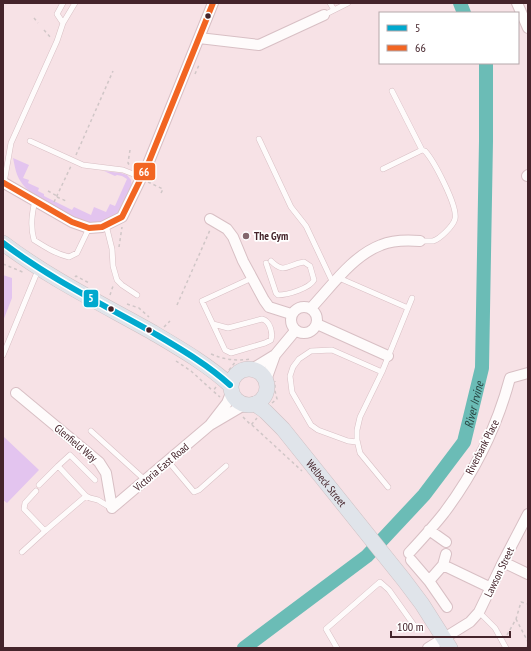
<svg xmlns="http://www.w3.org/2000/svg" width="531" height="651" font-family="'PT Sans Narrow',sans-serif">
	<rect width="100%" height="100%" fill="#f7e2e6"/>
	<path fill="#e3c4ef" d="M 13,158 L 29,165 L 23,178 L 29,180 L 28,183 L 39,188 L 38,191 L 44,194 L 44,196 L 72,210 L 74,207 L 91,215 L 94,207 L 106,212 L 110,204 L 115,206 L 127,179 L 122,176 L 117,175 L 115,176 L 104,171 L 121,173 L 127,175 L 131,180 L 132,187 L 120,211 L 115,216 L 102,222 L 90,223 L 77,220 C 62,211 30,197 21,182 C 16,175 15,167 13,158 Z
		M 3,275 L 12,278 L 12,298 L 3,321 Z
		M 4,437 L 39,470 L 7,503 L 3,500 L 3,438 Z"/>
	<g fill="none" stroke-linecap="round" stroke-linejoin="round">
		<g stroke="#6bbcb6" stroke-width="14">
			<path d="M 460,3 L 464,13"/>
			<path id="s1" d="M 244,648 L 367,556 L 424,495 L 464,442 L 482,368 L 486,141 L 486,63"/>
		</g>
		<g stroke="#d8bfc4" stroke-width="6">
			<path id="service" d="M 63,3 L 57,14 L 63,23
				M 330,3 L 334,10
				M 324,15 L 348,3
				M 392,91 L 422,150
				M 259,139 L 291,207 L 306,226 L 333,283
				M 30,141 L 83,165 L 123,170 L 141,177
				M 383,169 L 422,150 L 425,151 C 434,161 458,206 455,219 C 453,226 440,239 433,241 C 429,241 424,241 420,241
				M 4,183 L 11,143 L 57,41 L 63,23 L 75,3
				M 35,200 C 32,214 30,226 34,240 C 45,247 56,254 69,257 L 77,253 L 89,228
				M 106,225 L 112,249 L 113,266 L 117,280 L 122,285 L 137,295
				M 266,263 L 276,293 L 278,295 C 288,295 310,288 314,280 L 310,266 L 304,262 C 288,264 285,275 271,261
				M 339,278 L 408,308
				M 213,324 L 228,328 L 262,319 C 270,321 273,332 271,340 L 265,343 L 231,353 L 225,350 L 202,301 L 252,278
				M 3,355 L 38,270
				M 91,431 L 145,480
				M 357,442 L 348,441 L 318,430 L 311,425 L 292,392 L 290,376 L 293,367 L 299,359 L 311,351 L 332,350 L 382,372
				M 168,461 L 194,492 L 199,490 L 226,466
				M 95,480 L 70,455 L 58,466 L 86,496 L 90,498 L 98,500 L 111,508
				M 39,485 L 58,466
				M 388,487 L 360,453 L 357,440 L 357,430 L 360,417 L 382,372 L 412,298
				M 36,491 L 25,503 L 24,509 L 45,531 L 86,496
				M 22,552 L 45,531
				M 479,612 L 495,628 L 506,648
				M 337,648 L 326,629 L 380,582 L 389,590 L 416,628"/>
		</g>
		<g stroke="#d8bfc4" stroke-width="12">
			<path id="minor" d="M 517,3 L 528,28
				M 199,38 L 259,45 L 324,15
				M 527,176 L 528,175
				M 4,183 L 72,222 L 89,228 L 102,227 L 122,217 L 148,164 L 213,3
				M 210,219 L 227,229 L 233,237 L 243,261 L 264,300 L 269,307 L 291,314
				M291 320a13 13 0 1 1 26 0a13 13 0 1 1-26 0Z
				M 311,308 C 331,287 352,256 381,245 C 393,240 408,240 420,241
				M 317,324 L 388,356
				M 252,369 L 275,355
				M 266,380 L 275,355 L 295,331
				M 16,393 L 99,462 L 106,473 L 112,508
				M 231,393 L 227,403 L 210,425 L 244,405
				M 112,508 L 210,425
				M 429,530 L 446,542
				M 409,553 C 421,540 433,527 444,513 C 474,473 497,427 510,378 L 528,373
				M 411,560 L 429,581 L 447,607
				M 503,562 L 528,574
				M 443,565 L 446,554
				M 429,581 L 443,565 L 491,588
				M 428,648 L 470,622 L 479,612 L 503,562 L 528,514"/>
		</g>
		<g stroke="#cfc1c4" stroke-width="16">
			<g id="primary">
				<path d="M 3,243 C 49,278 102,304 152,332 C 179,348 207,364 230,385"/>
				<circle cx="249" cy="387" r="18"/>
				<path id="s2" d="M 255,404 L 265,411 L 283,429 L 404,580 L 422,604 L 450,648"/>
			</g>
		</g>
		<path stroke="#d0c6c7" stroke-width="1.5" stroke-dasharray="3 3" stroke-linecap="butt" d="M 34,18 L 38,23
			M 44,30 L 51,38
			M 195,74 L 199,65
			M 130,150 L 128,163 L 130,166
			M 76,155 L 113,71
			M 148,182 L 163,189 L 160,195
			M 48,191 L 57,196
			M 57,197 L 66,201
			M 54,202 L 71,166
			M 119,247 L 122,227
			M 3,264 L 25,273
			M 75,277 L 76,276 L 89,283
			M 110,295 L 113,286
			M 127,304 L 139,308 L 149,317
			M 177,305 L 210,230
			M 164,327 L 170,321
			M 211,354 C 225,360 236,361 252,359
			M 176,361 L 191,371 L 213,391
			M 229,370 L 236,361
			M 216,387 L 213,391 L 220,397
			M 272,403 L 277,399 L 275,391 L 275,381
			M 243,417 L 251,425 L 257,418
			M 252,425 L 302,471
			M 516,619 L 528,642
			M 507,635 L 516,619 L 521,602 L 528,604
			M 527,648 L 528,644"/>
		<use href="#service" stroke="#fefbfb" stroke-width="5"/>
		<use href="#minor" stroke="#fefbfb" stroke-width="10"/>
		<use href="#primary" stroke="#e0e4ea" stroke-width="15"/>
		<g stroke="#fff" stroke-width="9">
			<path id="bus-1" d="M 3,243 C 49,278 102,304 152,332 C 179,348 207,364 230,385"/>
		</g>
		<g stroke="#fff" stroke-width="9">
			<path id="bus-2" d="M 4,183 L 72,222 L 89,228 L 102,227 L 122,217 L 148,164 L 213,3"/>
		</g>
		<use href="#bus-1" stroke="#00a9ce" stroke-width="6"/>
		<use href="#bus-2" stroke="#f26522" stroke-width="6"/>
	</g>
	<g fill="#45242b" stroke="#fff" stroke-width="1.5">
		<circle cx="208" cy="16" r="3.5"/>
		<circle cx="111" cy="309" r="3.5"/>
		<circle cx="149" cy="330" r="3.5"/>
	</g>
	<circle fill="#83666c" stroke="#fff" stroke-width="1.5" cx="246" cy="236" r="4"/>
	<g text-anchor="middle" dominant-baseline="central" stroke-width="3.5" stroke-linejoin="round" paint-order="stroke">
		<g font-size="11" font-weight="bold" fill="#45242b" stroke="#fff" text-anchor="start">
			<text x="254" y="236">The Gym</text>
		</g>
		<g font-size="11" fill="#45242b" stroke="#fff">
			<text transform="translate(76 443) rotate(40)">Glenfield Way</text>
			<text transform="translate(482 447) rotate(-63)">Riverbank Place</text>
			<text transform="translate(161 467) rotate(-40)">Victoria East Road</text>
			<text stroke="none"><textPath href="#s2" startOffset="107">Welbeck Street</textPath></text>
			<text transform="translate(499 572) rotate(-64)">Lawson Street</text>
		</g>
		<g font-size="12" font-style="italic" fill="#27423f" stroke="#fff">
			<text stroke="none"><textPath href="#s1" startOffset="342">River Irvine</textPath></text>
		</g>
	</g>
	<g stroke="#fff" stroke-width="1.5">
		<rect x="133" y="162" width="23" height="19" rx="4" fill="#f26522"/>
		<rect x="83" y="289" width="16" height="19" rx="4" fill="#00a9ce"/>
	</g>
	<g font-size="11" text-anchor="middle" font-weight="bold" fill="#fff">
		<text x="144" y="176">66</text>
		<text x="91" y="302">5</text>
	</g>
	<rect width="531" height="651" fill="none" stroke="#45242b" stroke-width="8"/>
	<rect x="379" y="12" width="140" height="52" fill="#ffffff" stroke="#b5a7aa"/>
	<rect x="387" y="25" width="20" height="6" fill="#00a9ce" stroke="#b5a7aa"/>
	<text x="415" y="32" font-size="12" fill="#45242b">5</text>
	<rect x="387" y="45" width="20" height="6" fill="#f26522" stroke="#b5a7aa"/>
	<text x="415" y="52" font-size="12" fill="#45242b">66</text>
	<path d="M391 631v6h119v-6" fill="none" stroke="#45242b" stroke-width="2"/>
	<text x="397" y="631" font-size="12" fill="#45242b" stroke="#ffffff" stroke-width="3" paint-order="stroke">100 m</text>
</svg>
